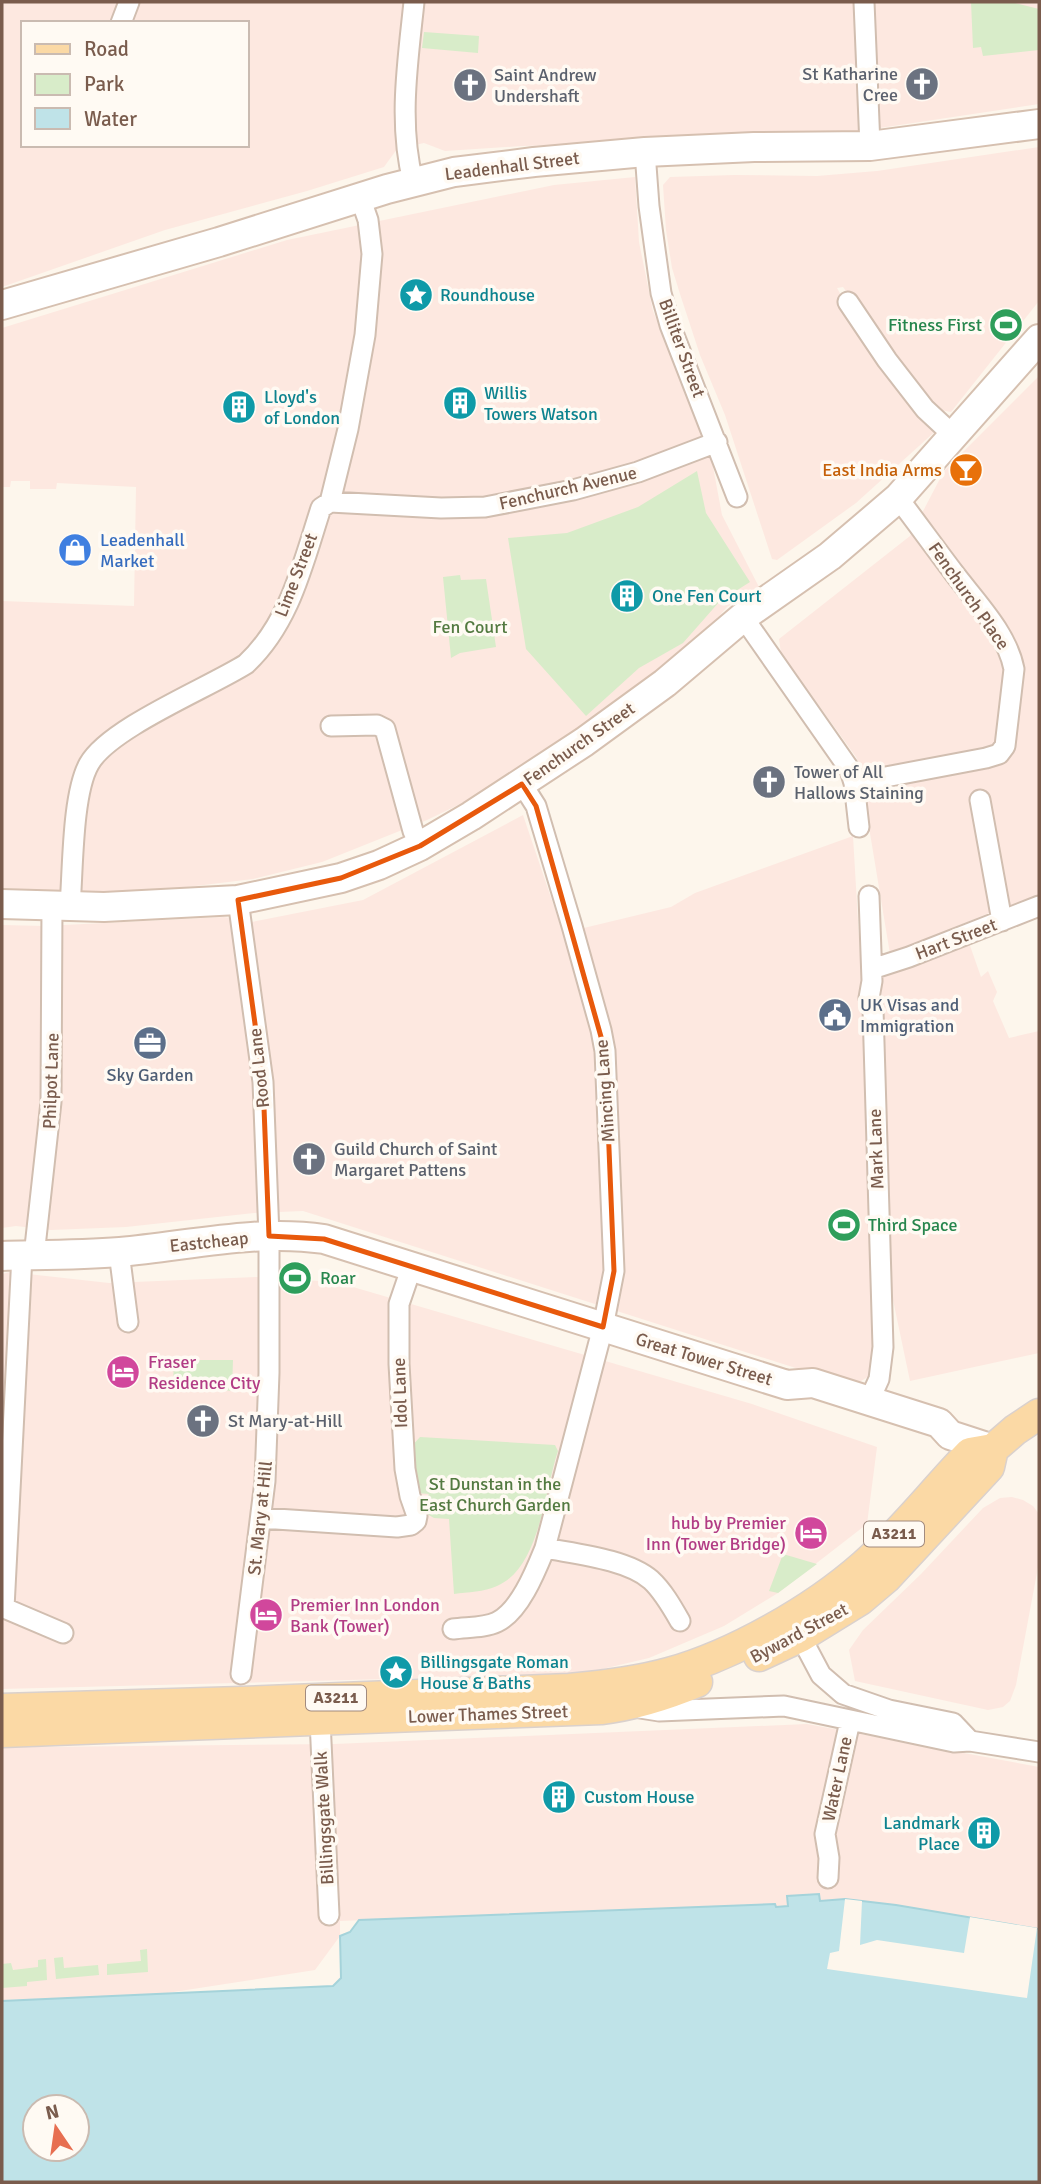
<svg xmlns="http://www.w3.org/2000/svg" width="1041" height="2184" font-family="Signika,sans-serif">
	<rect width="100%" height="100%" fill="#fdf6ec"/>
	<path fill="#fde8e0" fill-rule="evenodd" d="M 2,2 L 852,2 L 859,15 L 860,137 L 522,146 L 445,151 L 424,143 L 397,149 L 384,167 L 307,191 L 165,230 L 2,287 ZM 23,23 L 247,23 L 247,145 L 23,145 Z
		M 869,2 L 1039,2 L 1039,104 L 873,129 Z
		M 1039,147 L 1039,301 L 951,412 L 940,410 L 913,381 L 843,287 L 837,288 L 867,341 L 940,427 L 856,503 L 777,560 L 772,559 L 725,415 L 700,355 L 680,294 L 672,268 L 666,230 L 663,185 L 670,177 L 734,175 L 817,176 L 877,171 Z
		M 635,177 L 639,242 L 653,311 L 711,456 L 722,515 L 759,587 L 727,607 L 683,659 L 562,755 L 427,820 L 322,862 L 253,879 L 154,891 L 89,893 L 2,888 L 2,601 L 134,606 L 136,487 L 57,483 L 56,489 L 30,489 L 30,481 L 11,481 L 10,487 L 2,487 L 2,328 L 287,240 L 554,185 Z
		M 1039,376 L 1039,896 L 999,909 L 890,954 L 863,791 L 863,772 L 856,757 L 781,653 L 779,639 L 910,536 L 944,471 Z
		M 523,815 L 563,933 L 671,907 L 695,893 L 853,836 L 866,1057 L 873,1355 L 868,1377 L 852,1386 L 303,1211 L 254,1213 L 126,1227 L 51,1230 L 16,1226 L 2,1228 L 2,925 L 44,926 L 224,917 L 252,922 L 363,900 Z
		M 968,940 L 981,977 L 988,971 L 997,992 L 993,1001 L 1009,1038 L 1039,1031 L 1039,1353 L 910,1381 L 888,1276 L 881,978 L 890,971 Z
		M 10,1272 L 109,1283 L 256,1277 L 336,1282 L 752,1404 L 877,1447 L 867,1524 L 778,1593 L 724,1626 L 649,1658 L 581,1674 L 2,1689 L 2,1274 Z
		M 1012,1497 L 1023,1500 L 1033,1506 L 1039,1514 L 1039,1562 L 1016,1685 L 1010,1701 L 1003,1707 L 988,1710 L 855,1681 L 849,1650 L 863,1630 L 921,1574 L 983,1508 L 1000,1498 Z
		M 807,1724 L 1039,1767 L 1039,1929 L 896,1905 L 845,1899 L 819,1901 L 787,1896 L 788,1906 L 775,1907 L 775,1904 L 340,1921 L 340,1936 L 315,1970 L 154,1995 L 2,2000 L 2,1740 L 21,1740 L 38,1747 L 334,1744 Z"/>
	<path fill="#d8ecc9" d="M 971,2 L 1011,2 L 1039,9 L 1039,50 L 983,56 L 981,47 L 973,48 Z
		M 424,32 L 479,36 L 478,53 L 422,48 Z
		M 697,471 L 706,513 L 750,582 L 720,601 L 683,643 L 639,668 L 586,716 L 526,649 L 508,538 L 567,533 L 638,507 Z
		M 460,575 L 461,580 L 486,579 L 496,647 L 460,653 L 451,658 L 443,577 Z
		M 174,1360 L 233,1360 L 232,1391 L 173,1385 Z
		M 420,1437 L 555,1445 L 558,1451 C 545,1489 540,1568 497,1586 C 484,1592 468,1592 454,1594 L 449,1519 L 434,1518 L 427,1514 L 427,1497 L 429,1494 L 417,1493 L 409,1449 Z
		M 783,1554 L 817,1564 L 778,1593 L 769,1591 Z
		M 147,1949 L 148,1972 L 107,1975 L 107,1964 L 141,1961 L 140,1950 Z
		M 63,1957 L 64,1968 L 98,1965 L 99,1975 L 56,1979 L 54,1958 Z
		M 46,1959 L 47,1980 L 27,1982 L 27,1986 L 2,1988 L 2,1964 L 11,1963 L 13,1970 L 38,1967 L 38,1960 Z"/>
	<path fill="#bfe3e8" stroke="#a5d3da" stroke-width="2" fill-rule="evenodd" d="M 819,1894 L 820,1901 L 845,1899 L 896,1905 L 1039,1929 L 1039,2182 L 2,2182 L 2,2001 L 333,1986 L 341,1978 L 340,1936 L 350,1932 L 359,1920 L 775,1904 L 776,1907 L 788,1906 L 787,1896 ZM 35,2107 L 77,2107 L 77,2149 L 35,2149 Z"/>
	<path fill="#fdf6ec" d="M 845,1899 L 862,1901 L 860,1945 L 877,1940 L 964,1953 L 970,1917 L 1037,1928 L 1027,1998 L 827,1969 L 830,1953 L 839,1951 Z"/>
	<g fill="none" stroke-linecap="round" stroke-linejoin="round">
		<g stroke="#d1beb0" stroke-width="23">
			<path id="street" d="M 864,2 L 870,146
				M 121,23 L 129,2
				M 645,152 L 649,206 L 661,293 L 670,325 L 737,497
				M 413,181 C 398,123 408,60 414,2
				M 848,302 L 887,360 L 925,409 L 953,435
				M 330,502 L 441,508 L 485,507 L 573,490 L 638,472 L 717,442
				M 743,617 L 850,770 L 854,783 L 859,827
				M 331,726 L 377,725 L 385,729 L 413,831 L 420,846
				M 854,783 L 986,758 L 999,754 L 1005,746 L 1014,669 C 1007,633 976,602 954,573 C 935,548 917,523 898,498
				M 980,800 L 1002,921
				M 869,896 L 872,981 L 869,998 L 873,1009 L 883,1347 L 879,1379 L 869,1401
				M 238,900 L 263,1082 L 269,1236 L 269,1373 L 265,1481 L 241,1674
				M 70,906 C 73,870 72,794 89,764 C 109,728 208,688 246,664 C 290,623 303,563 321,508 L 330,502 L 348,429 L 365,335 L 372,254 L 368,220 L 360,197
				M 872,969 L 909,957 L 1039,906
				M 119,1252 L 128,1322
				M 34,1256 L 51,1102 L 52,905
				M 261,1518 L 397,1527 L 411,1525 L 416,1521 L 417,1516 L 410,1496 L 405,1469 L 399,1364 L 399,1304 L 412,1266
				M 545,1548 C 575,1554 627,1559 651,1580 C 663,1591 672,1607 680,1621
				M 2,1607 L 63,1633
				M 4,1608 L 22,1255
				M 796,1628 L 821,1675 L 843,1694 L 889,1710 L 953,1723 L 970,1741
				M 453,1629 C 467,1627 485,1628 497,1622 C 520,1611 536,1570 545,1548 L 603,1327 L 614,1271 L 605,1051 L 601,1030 L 572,926 L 536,806 L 522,784
				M 640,1708 L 659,1711 L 784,1706 L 954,1742 L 970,1741 L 1039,1752
				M 320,1720 L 329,1915
				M 828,1878 L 829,1858 L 825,1834 L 850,1721"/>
		</g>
		<g stroke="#d6c0b0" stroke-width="32">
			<path id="secondary" d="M 2,305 L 219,242 L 387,189 L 454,172 L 534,162 L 645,152 L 754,147 L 870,146 L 1039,124
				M 2,904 L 104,907 L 238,900 L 341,878 L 379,865 L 420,846 L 471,816 L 584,742 L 665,683 L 743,617 L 830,556 L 898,498 L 1039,339
				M 2,1256 C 41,1255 81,1255 120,1252 C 188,1246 256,1229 324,1239 L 787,1385 L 813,1383 L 939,1423 L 950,1435 L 993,1449"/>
		</g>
		<g stroke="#dad1cd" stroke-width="33">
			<path id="primary" d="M 759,1656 L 800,1637 L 860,1600 L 886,1578 L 989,1467 L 993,1449
				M 2,1709 L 242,1702 L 569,1689 C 603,1686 637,1682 669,1673 C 734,1655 813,1610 864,1565 C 902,1532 934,1490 970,1453 L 993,1449 L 1015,1430 L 1039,1414
				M 2,1732 L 601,1709 C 635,1705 666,1695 697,1682"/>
		</g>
		<use href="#street" stroke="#fff" stroke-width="19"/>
		<use href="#secondary" stroke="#fff" stroke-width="28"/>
		<use href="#primary" stroke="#fbd9a5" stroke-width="30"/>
	</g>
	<path fill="none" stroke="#e8590c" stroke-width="5" stroke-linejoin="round" d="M 522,784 L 536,806 L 605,1051 L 614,1271 L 603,1327 L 324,1239 L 269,1236 L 263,1082 L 238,900 L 341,878 L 420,846 Z"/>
	<defs>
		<g id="church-disc" transform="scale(1.75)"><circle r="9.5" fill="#6b7280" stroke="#fffaf3"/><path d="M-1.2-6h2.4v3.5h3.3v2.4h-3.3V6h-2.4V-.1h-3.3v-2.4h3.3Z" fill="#fff"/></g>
		<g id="sight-disc" transform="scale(1.75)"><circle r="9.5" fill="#0f9aa8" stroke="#fffaf3"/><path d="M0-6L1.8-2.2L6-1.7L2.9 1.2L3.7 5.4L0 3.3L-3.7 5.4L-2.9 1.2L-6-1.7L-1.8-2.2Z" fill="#fff"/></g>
		<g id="stadium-disc" transform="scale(1.75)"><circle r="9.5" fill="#2e9e5b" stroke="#fffaf3"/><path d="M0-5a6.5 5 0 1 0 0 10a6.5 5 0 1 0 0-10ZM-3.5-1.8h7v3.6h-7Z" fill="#fff"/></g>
		<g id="building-disc" transform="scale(1.75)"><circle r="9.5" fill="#0f9aa8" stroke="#fffaf3"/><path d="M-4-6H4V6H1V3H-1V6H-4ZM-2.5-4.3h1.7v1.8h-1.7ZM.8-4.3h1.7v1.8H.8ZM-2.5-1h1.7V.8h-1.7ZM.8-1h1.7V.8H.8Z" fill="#fff"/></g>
		<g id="bar-disc" transform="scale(1.75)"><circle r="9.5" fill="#e8710a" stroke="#fffaf3"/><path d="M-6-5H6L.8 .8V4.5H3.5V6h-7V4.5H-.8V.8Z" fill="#fff"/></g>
		<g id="shop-disc" transform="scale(1.75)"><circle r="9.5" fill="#3f7fe0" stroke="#fffaf3"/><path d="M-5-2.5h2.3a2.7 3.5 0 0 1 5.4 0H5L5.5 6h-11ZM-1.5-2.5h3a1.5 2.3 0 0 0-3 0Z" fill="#fff"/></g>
		<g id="civic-disc" transform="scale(1.75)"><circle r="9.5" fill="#5c6f8a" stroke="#fffaf3"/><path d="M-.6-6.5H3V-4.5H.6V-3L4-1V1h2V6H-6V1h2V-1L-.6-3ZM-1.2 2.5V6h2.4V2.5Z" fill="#fff"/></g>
		<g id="office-disc" transform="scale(1.75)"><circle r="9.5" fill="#5c6f8a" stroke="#fffaf3"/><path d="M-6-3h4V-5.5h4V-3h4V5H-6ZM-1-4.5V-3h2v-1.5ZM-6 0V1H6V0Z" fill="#fff"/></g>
		<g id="hotel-disc" transform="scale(1.75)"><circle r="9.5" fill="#d1479c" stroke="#fffaf3"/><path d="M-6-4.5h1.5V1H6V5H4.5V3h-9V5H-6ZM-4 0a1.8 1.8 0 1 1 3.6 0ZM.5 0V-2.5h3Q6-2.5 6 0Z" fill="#fff"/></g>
	</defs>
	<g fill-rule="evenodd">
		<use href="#church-disc" x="922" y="84"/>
		<use href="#church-disc" x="470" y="85"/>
		<use href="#sight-disc" x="416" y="295"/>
		<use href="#stadium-disc" x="1006" y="325"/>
		<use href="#building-disc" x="460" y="403"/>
		<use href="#building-disc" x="239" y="407"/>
		<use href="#bar-disc" x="966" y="470"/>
		<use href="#shop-disc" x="75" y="550"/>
		<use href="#building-disc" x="627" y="596"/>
		<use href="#church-disc" x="769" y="782"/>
		<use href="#civic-disc" x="835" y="1015"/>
		<use href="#office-disc" x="150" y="1043"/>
		<use href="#church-disc" x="309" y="1159"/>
		<use href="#stadium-disc" x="844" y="1225"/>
		<use href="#stadium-disc" x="295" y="1278"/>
		<use href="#hotel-disc" x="123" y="1372"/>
		<use href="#church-disc" x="203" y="1421"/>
		<use href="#hotel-disc" x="811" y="1533"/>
		<use href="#hotel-disc" x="266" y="1615"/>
		<use href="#sight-disc" x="396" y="1672"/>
		<use href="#building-disc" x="559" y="1797"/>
		<use href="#building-disc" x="984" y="1833"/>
	</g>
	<g text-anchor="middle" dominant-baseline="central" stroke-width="7" stroke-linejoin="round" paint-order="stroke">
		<g fill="#fffaf3" stroke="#a28b7f" stroke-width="2">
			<rect x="864" y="1521.5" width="60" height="25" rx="5"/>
			<rect x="306" y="1685.5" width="60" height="25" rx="5"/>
		</g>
		<g font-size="16" font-weight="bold" fill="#7a5c4d">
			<text x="894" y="1534">A3211</text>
			<text x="336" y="1698">A3211</text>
		</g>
		<g font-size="18" fill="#5b616d" stroke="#fffaf3" text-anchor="start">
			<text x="898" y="74" text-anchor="end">St Katharine<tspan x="898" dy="21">Cree</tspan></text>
			<text x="494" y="75">Saint Andrew<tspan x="494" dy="21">Undershaft</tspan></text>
			<text x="794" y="772">Tower of All<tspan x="794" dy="21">Hallows Staining</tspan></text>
			<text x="334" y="1149">Guild Church of Saint<tspan x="334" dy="21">Margaret Pattens</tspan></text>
			<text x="228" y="1421">St Mary-at-Hill</text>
		</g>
		<g font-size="18" fill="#7a5c4d" stroke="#fffaf3">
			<text transform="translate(512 166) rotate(-7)">Leadenhall Street</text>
			<text transform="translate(682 348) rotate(70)">Billiter Street</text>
			<text transform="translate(568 488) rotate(-13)">Fenchurch Avenue</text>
			<text transform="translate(296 575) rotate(-69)">Lime Street</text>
			<text transform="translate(969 596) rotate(55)">Fenchurch Place</text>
			<text transform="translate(579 744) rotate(-35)">Fenchurch Street</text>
			<text transform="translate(956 939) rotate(-21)">Hart Street</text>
			<text transform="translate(259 1068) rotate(-96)">Rood Lane</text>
			<text transform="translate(51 1081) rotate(-88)">Philpot Lane</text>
			<text transform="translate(605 1091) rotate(-94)">Mincing Lane</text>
			<text transform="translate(876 1149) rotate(-92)">Mark Lane</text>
			<text transform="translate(209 1242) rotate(-6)">Eastcheap</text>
			<text transform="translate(704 1359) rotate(17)">Great Tower Street</text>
			<text transform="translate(400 1393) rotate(-92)">Idol Lane</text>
			<text transform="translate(260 1518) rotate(-84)">St. Mary at Hill</text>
			<text transform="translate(799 1633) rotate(-28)">Byward Street</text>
			<text transform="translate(488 1714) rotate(-2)">Lower Thames Street</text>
			<text transform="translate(837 1779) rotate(-78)">Water Lane</text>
			<text transform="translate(324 1818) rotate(-93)">Billingsgate Walk</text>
		</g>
		<g font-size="18" fill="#0d838f" stroke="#fffaf3" text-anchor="start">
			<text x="440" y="295">Roundhouse</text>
			<text x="484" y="393">Willis<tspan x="484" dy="21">Towers Watson</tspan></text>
			<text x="264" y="397">Lloyd's<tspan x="264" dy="21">of London</tspan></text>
			<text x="652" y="596">One Fen Court</text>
			<text x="420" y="1662">Billingsgate Roman<tspan x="420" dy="21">House &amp; Baths</tspan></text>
			<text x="584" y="1797">Custom House</text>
			<text x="960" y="1823" text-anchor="end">Landmark<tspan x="960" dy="21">Place</tspan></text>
		</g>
		<g font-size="18" fill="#27864d" stroke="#fffaf3" text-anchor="start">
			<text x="982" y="325" text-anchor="end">Fitness First</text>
			<text x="868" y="1225">Third Space</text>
			<text x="320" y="1278">Roar</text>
		</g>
		<g font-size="18" fill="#c56008" stroke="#fffaf3" text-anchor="end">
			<text x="942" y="470">East India Arms</text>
		</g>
		<g font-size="18" fill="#366cbe" stroke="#fffaf3" text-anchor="start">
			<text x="100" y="540">Leadenhall<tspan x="100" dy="21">Market</tspan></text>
		</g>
		<g font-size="18" fill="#537a41" stroke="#fffaf3">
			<text x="470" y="627">Fen Court</text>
			<text x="495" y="1484">St Dunstan in the<tspan x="495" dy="21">East Church Garden</tspan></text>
		</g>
		<g font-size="18" fill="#4e5e75" stroke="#fffaf3" text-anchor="start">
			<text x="860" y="1005">UK Visas and<tspan x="860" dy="21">Immigration</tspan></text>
			<text x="150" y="1075" text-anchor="middle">Sky Garden</text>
		</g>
		<g font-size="18" fill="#b23c85" stroke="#fffaf3" text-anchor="start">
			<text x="148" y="1362">Fraser<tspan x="148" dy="21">Residence City</tspan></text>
			<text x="786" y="1523" text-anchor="end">hub by Premier<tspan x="786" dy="21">Inn (Tower Bridge)</tspan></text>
			<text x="290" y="1605">Premier Inn London<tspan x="290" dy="21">Bank (Tower)</tspan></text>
		</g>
	</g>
	<rect width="1041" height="2184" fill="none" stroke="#7a5c4d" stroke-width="7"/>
	<rect x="21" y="21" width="228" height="126" fill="#fffaf3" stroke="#cabbb1" stroke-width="2"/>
	<rect x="35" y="44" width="35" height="10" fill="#fbd9a5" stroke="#cabbb1" stroke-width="2"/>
	<text x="84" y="56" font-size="21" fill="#7a5c4d">Road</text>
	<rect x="35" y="74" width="35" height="21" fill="#d8ecc9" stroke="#cabbb1" stroke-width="2"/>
	<text x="84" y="91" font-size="21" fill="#7a5c4d">Park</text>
	<rect x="35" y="108" width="35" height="21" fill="#bfe3e8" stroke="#cabbb1" stroke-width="2"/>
	<text x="84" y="126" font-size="21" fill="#7a5c4d">Water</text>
	<g transform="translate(56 2128) rotate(347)"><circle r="33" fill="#fffaf3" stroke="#cabbb1" stroke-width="2"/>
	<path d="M0-5L12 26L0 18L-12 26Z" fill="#e76f51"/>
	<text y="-10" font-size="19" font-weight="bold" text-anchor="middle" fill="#7a5c4d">N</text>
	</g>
</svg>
